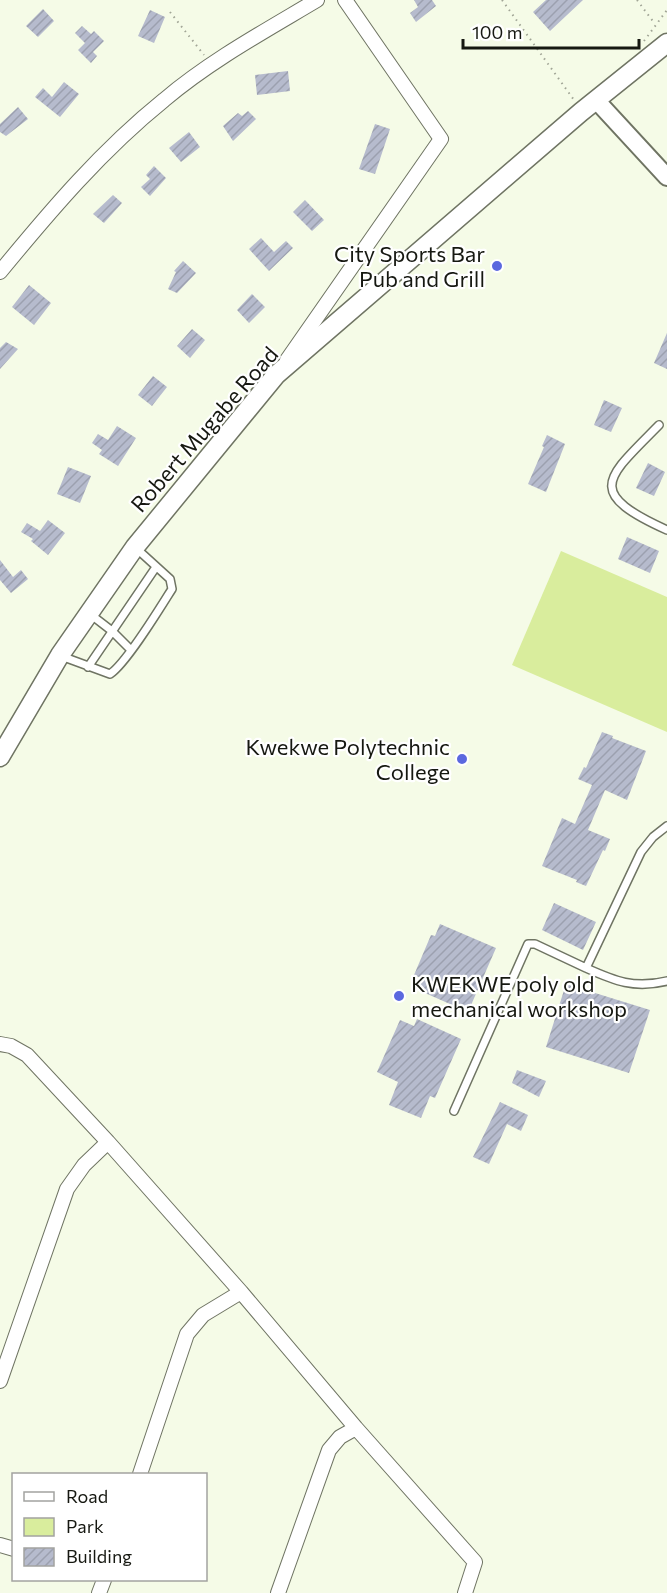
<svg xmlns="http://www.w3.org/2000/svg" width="667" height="1593" font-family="Commissioner,sans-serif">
	<defs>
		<pattern id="building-hatch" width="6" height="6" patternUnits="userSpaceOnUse" patternTransform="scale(1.5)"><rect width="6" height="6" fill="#b6bbcd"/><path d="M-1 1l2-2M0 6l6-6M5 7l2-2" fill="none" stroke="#9ca0af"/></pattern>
	</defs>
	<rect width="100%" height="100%" fill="#f5fbe7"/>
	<path fill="#d9ed9d" d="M 561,551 L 667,597 L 667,732 L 512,665 Z"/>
	<path fill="url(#building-hatch)" d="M 414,0 L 432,0 L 436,6 L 416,22 L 410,13 L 418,7 Z
		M 546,0 L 583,0 L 550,31 L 533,12 Z
		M 43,9 L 54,21 L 38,37 L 26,26 Z
		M 150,10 L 165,17 L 154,43 L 138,36 Z
		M 82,26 L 91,34 L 94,31 L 104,41 L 93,52 L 97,56 L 91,63 L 78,50 L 85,43 L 75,33 Z
		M 288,71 L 290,91 L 257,95 L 255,75 Z
		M 64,82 L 79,94 L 60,117 L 35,97 L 43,88 L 52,97 Z
		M 18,107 L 28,119 L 6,136 L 0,132 L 0,124 Z
		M 248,111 L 256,119 L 233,141 L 223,126 L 238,113 L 242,116 Z
		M 375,124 L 390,129 L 375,174 L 359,169 Z
		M 189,132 L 200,147 L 181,162 L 169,148 Z
		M 154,166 L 166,178 L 150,196 L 141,187 L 150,179 L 146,175 Z
		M 113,195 L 122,203 L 104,223 L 93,214 Z
		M 305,200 L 324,220 L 312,231 L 293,212 Z
		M 261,238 L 274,252 L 286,241 L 293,248 L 269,271 L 249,249 Z
		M 183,261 L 196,273 L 177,293 L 168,289 L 176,272 L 174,271 Z
		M 29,285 L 51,303 L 34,325 L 12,307 Z
		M 252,294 L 265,307 L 249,323 L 237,310 Z
		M 192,329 L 205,340 L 190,358 L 177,346 Z
		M 667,333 L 667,369 L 654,363 Z
		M 6,342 L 18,349 L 0,369 L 0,348 Z
		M 153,376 L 167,387 L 152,406 L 138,395 Z
		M 604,400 L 622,408 L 611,432 L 594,425 Z
		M 117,426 L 136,438 L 118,466 L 99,454 L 102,450 L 92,443 L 98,434 L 108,440 Z
		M 547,435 L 565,444 L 546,492 L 528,484 L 544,447 L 542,446 Z
		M 648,463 L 665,472 L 654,496 L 636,488 Z
		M 68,467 L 91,476 L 80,503 L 57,494 Z
		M 48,520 L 65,533 L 48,555 L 31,541 L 33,539 L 21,532 L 27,523 L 40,531 Z
		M 627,537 L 659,551 L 650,573 L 618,559 Z
		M 0,560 L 13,577 L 21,570 L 28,579 L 11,593 L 0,580 Z
		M 602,732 L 613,736 L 612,738 L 646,751 L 627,800 L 605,790 L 588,830 L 610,839 L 605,851 L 603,850 L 586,886 L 576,882 L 577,880 L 542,866 L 562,818 L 575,824 L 592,785 L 578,779 L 584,767 L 586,768 Z
		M 554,903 L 596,922 L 583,950 L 542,930 Z
		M 440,924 L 496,948 L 468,1012 L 416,989 L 421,978 L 414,975 L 431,935 L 435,936 Z
		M 566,984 L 650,1010 L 629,1073 L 546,1047 Z
		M 417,1019 L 461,1039 L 435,1098 L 430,1096 L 421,1118 L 389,1105 L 398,1082 L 377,1072 L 400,1020 L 414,1026 Z
		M 517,1070 L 546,1081 L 539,1097 L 512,1083 Z
		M 500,1102 L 528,1115 L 521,1131 L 507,1124 L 489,1164 L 473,1157 Z"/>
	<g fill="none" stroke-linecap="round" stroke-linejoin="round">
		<g stroke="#6f7463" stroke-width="10">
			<path id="service" d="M 659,425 C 607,478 583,492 667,530
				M 90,614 L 112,631 L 131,650
				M 61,656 L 110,674 C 126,664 160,608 172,589 L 170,579 L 137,549
				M 88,667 L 156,567
				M 667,826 L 653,837 L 641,852 L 586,968 C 615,981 634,989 667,981
				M 454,1111 L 528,944 L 535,944 L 586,968"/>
		</g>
		<g stroke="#6f7463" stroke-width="16">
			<path id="minor" d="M 0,272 C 51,210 102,150 164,100 C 210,61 265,31 317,0
				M 287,360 L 441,139 L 345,0
				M 0,1044 L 11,1046 L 27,1055 L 108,1142 L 241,1292 L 356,1428 L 475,1562 L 465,1593
				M 0,1381 L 67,1189 L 84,1165 L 108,1142
				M 140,1474 L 187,1334 L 203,1315 L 241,1292
				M 0,1545 L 14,1549
				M 99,1593 L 104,1580
				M 278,1593 L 329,1450 L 340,1437 L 356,1428"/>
		</g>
		<g stroke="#6f7463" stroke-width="20">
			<path id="tertiary" d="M 596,100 L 667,177"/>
		</g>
		<g stroke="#6f7463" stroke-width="21">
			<path id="secondary" d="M 0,757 L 60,655 L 135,547 L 276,375 L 581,112 L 667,43"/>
		</g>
		<path stroke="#a1a596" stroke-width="2" stroke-dasharray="1.5 4.5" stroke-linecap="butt" d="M 502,0 L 574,100
			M 637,0 L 655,24
			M 170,12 L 204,55
			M 644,41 L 667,10"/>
		<use href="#service" stroke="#fff" stroke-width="7"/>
		<use href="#minor" stroke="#fff" stroke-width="14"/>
		<use href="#tertiary" stroke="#fff" stroke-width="16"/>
		<use href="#secondary" stroke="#fff" stroke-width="18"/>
	</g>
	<g fill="#5b68df" stroke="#fff" stroke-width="2">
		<circle cx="497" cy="266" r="6"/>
		<circle cx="462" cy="759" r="6"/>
		<circle cx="399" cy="996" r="6"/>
	</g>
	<g text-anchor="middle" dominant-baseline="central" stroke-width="4.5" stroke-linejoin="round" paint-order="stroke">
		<g font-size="22" fill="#161811" stroke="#fff" text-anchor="end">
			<text x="485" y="253">City Sports Bar<tspan x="485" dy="25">Pub and Grill</tspan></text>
			<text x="450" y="746">Kwekwe Polytechnic<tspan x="450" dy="25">College</tspan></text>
			<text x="411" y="983" text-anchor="start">KWEKWE poly old<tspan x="411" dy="25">mechanical workshop</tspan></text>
		</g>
		<g font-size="22" fill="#161811" stroke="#fff">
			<text transform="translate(204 429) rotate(-49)">Robert Mugabe Road</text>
		</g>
	</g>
	<rect x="12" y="1473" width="195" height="108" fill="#ffffff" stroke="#a2a3a0" stroke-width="1.5"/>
	<rect x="24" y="1492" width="30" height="9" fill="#ffffff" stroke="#a2a3a0" stroke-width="1.5"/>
	<text x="66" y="1503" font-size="18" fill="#161811">Road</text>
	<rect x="24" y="1518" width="30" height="18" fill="#d9ed9d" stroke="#a2a3a0" stroke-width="1.5"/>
	<text x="66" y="1533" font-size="18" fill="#161811">Park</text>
	<rect x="24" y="1548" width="30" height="18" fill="url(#building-hatch)" stroke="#a2a3a0" stroke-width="1.5"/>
	<text x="66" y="1563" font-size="18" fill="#161811">Building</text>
	<path d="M463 39v9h176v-9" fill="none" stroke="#161811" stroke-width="3"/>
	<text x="472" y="39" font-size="18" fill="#161811" stroke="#ffffff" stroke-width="4.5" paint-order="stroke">100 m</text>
</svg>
